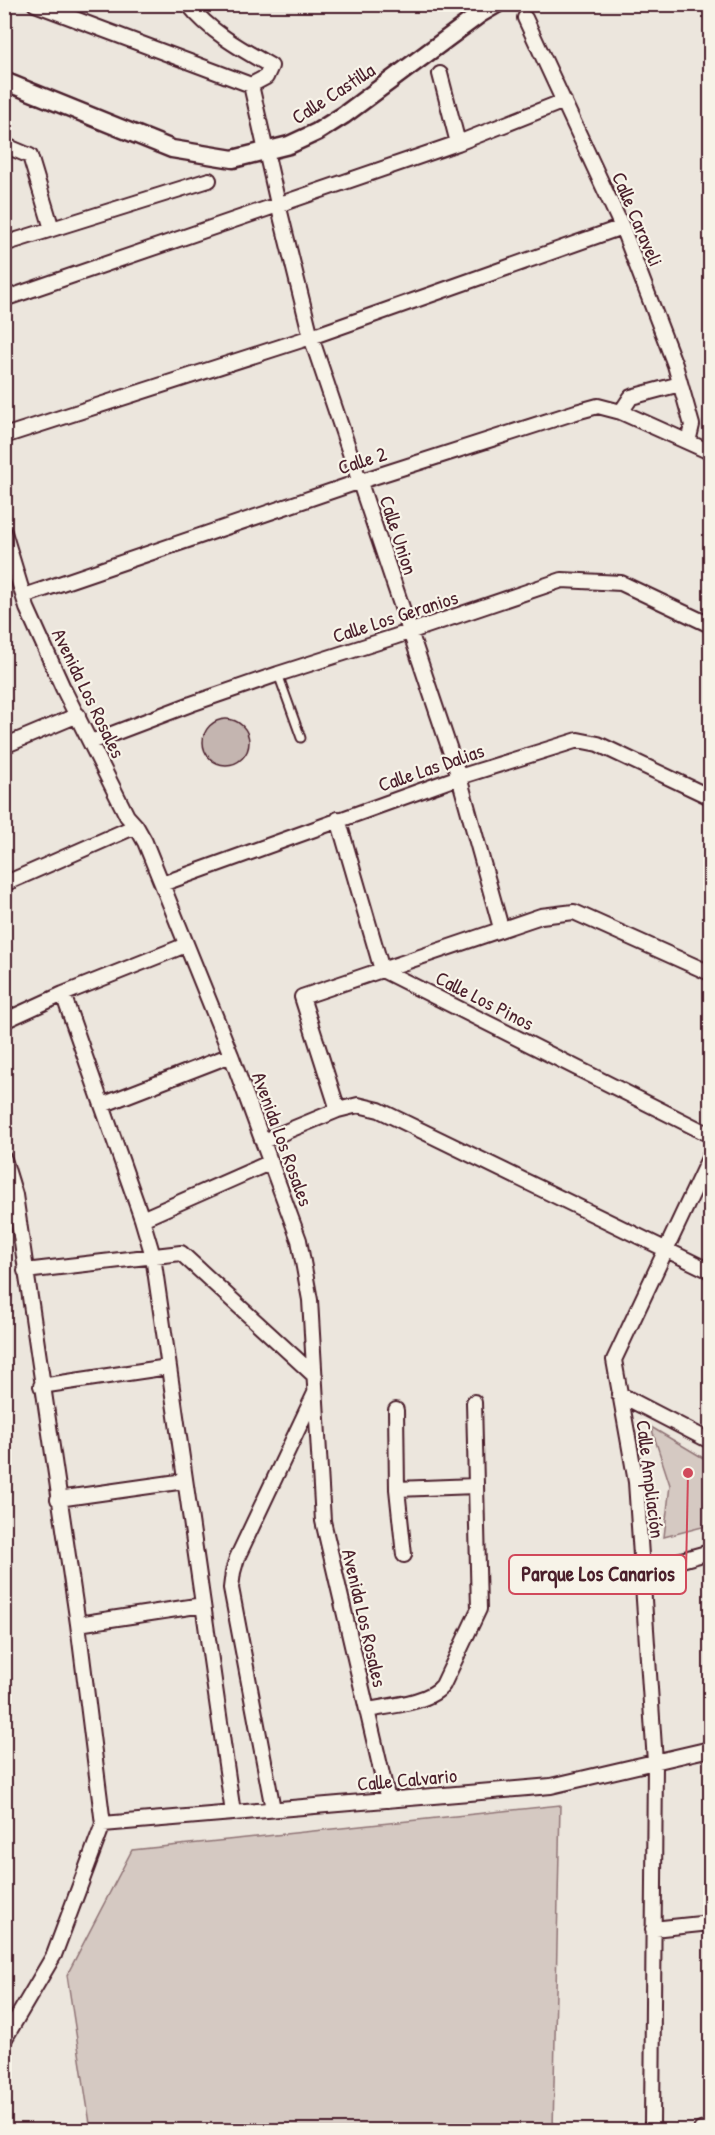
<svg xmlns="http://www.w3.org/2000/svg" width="715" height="2135" font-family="'Patrick Hand',sans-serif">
	<rect width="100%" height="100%" fill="#ece6dd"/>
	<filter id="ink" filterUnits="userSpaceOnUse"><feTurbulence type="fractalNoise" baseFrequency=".0167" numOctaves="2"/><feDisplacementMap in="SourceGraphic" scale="12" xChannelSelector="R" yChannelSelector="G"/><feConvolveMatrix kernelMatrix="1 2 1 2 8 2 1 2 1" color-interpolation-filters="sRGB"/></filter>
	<g filter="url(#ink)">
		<path fill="#d5c9c2" stroke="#907476" stroke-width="1.5" d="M 651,1427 L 710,1462 L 710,1525 L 664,1537 L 670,1485 Z
			M 560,1805 L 553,2130 L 91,2130 L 67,1975 L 132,1850 Z"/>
		<path fill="#c4b5b0" stroke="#4a1f2b" stroke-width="1.5" d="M203 742a23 23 0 1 1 46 0a23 23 0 1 1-46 0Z"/>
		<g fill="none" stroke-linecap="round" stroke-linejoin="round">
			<g stroke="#4a1f2b" stroke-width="11">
				<path id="service" d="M 278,674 L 301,738"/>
			</g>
			<g stroke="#4a1f2b" stroke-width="18">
				<path id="minor" d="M 35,4 L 251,85 L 278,204 L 311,337 L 459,777 L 501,928
					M 188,4 C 210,32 241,49 271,66 L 266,77 L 251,85
					M 525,18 L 622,227 L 675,365 L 692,425 L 688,442
					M 440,74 L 458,143
					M 4,145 L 30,156 L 52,229
					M 4,244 L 209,180
					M 4,299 L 458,143 L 564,101
					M 621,412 L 631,397 L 680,384
					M 4,436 L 311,337 L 622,227
					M 4,532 L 27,608 L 63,688 L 127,816 L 136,826 L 145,842 L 231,1055 L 299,1240 L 310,1300 L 323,1521 L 388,1800
					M 24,596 L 361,481 L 576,412 L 598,406 L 621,412 L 710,452
					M 91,742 L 191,704 L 278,674 L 394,637 L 562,580 L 621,583 L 710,625
					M 4,746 L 78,715
					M 338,819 L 382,970 L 710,1135
					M 4,884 L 136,826
					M 162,884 L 459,777 L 578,740 L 598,744 L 710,797
					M 63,994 L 142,1219 L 153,1256 L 233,1813
					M 4,1021 L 63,994 L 186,945
					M 102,1105 L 231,1055
					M 338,1110 L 302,997 L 541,916 L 574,912 L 710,973
					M 263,1141 L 338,1110 L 358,1105 L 379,1110 L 710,1271
					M 4,1159 L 15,1195 L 78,1624 L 103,1824 L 54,1955 L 4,2040
					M 142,1219 L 271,1162
					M 25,1271 L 181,1253 L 315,1376
					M 41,1386 L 168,1367
					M 619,1394 L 710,1441
					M 396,1410 L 397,1489 L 404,1555
					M 397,1489 L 475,1486
					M 58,1499 L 185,1481
					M 642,1571 L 710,1552
					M 78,1624 L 203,1605
					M 367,1710 C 388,1706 430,1703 443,1685 L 479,1609 L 474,1402
					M 273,1809 L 231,1588 L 233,1572 L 237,1558 L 315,1393
					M 103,1824 L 551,1786 L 710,1749
					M 653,1929 L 710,1923
					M 655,2130 L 652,2124 L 655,1762 L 636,1482 L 614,1360 L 710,1156
					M 701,2130 L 710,2127"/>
			</g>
			<g stroke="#4a1f2b" stroke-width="21">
				<path id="tertiary" d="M 4,81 L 172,149 L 233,159 L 289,145 L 317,132 L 344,115 L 480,14 L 497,4"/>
			</g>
			<use href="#service" stroke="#f7f3e8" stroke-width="7"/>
			<use href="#minor" stroke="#f7f3e8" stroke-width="14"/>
			<use href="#tertiary" stroke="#f7f3e8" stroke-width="16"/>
		</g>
	</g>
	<g text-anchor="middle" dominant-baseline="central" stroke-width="4.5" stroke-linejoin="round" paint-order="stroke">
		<g font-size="20" fill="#4a1f2b" stroke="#f7f3e8">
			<text transform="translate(333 93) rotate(-33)">Calle Castilla</text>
			<text transform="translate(638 219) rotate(67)">Calle Caraveli</text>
			<text transform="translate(362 460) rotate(-18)">Calle 2</text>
			<text transform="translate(399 535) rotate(72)">Calle Union</text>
			<text transform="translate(395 616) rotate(-18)">Calle Los Geranios</text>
			<text transform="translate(89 693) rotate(64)">Avenida Los Rosales</text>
			<text transform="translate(431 767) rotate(-19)">Calle Las Dalias</text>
			<text transform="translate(485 1000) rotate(27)">Calle Los Pinos</text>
			<text transform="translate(283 1139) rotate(70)">Avenida Los Rosales</text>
			<text transform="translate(651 1479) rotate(83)">Calle Ampliación</text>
			<text transform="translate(365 1618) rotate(77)">Avenida Los Rosales</text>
			<text transform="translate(407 1779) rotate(-5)">Calle Calvario</text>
		</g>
	</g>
	<path fill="none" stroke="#d1495b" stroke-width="2" d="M688 1473L686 1574"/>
	<circle fill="#d1495b" stroke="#f7f3e8" stroke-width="2" cx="688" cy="1473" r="6"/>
	<rect fill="#f7f3e8" stroke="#d1495b" stroke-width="2" x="509" y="1555" width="177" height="39" rx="6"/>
	<g font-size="21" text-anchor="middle" font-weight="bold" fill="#4a1f2b">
		<text x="598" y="1581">Parque Los Canarios</text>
	</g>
	<rect width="715" height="2135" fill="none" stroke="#f7f3e8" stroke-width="24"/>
	<rect x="12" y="12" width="691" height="2111" fill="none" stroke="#4a1f2b" stroke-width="2" filter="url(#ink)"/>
</svg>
